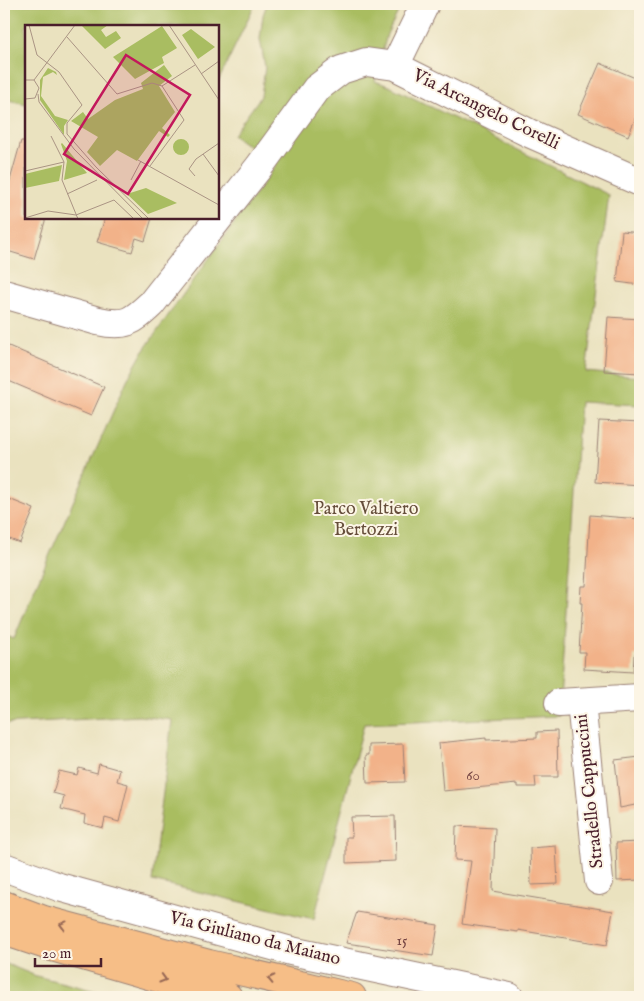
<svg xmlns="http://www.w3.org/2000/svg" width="644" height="1001" font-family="'IM FELL English',serif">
	<rect width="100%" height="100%" fill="#fcf5e5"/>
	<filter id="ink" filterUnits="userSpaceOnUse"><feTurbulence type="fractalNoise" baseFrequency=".02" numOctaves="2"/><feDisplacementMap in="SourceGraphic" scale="10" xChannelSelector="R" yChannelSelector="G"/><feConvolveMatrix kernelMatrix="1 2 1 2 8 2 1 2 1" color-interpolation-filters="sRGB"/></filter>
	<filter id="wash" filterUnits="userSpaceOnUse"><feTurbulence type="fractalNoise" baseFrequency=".0096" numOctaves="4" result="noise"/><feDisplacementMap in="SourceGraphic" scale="20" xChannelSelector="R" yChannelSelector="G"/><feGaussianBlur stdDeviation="1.12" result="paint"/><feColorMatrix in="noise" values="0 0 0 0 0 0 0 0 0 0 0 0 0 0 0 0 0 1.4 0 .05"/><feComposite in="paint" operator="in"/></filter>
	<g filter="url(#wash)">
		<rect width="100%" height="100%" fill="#eae2bf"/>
		<path fill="#a9bd61" stroke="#7a6e46" d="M 4,4 L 255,4 L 218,82 L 218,26 L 26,26 L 26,104 L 4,99 Z
			M 267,4 L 402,4 L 387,34 L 375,81 L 389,86 L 609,195 L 586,372 L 640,377 L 640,405 L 580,402 L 559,716 L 364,724 L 314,919 L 152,881 L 172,720 L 139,716 L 4,724 L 4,635 L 14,639 L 35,588 L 127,380 L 144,350 L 172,310 L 276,165 L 233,135 L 261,96 L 265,67 L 260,39 L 263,15 Z
			M 4,963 L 36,976 L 120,997 L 4,997 Z"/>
		<g id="blocks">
			<path fill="#f2b289" d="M 600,63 L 640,80 L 640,107 L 628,136 L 578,114 Z
				M 21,141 L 26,141 L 26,218 L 46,218 L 34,259 L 4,250 L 4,202 Z
				M 105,218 L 152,218 L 145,241 L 136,238 L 132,252 L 97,242 Z
				M 622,231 L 640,233 L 640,285 L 617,282 Z
				M 608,317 L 640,319 L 640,373 L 604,371 Z
				M 4,344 L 104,387 L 91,416 L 4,379 Z
				M 599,421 L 640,423 L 640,485 L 595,482 Z
				M 4,497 L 34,509 L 20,543 L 4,537 Z
				M 590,515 L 640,519 L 640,565 L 639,590 L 640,590 L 640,656 L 634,655 L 633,672 L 584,669 L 585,652 L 579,652 L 582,603 L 580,603 L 581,586 L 586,586 Z
				M 557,731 L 558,777 L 535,777 L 536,787 L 517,787 L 517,784 L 443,791 L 439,743 L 486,738 L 486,740 L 537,738 L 537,732 Z
				M 403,744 L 405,782 L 367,783 L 366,755 L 369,755 L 369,745 Z
				M 640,757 L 640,804 L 620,808 L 615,760 Z
				M 99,764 L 120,770 L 117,781 L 128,784 L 119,822 L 105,818 L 103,828 L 84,823 L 85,815 L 61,809 L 64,796 L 53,793 L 59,771 L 77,775 L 79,768 L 97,773 Z
				M 395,816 L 396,861 L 346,863 L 346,837 L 352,837 L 351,817 Z
				M 456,826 L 495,828 L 493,891 L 613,911 L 607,945 L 518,930 L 518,932 L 462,924 L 471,861 L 455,860 Z
				M 640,842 L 640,880 L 617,881 L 616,843 Z
				M 556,846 L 558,884 L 531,885 L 530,848 Z
				M 357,912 L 438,925 L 433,956 L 346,943 Z"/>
		</g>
	</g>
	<g filter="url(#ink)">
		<use href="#blocks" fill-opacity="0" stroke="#9a8075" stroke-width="1"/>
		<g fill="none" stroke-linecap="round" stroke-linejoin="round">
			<g stroke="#9a8075" stroke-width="30">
				<path id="minor" d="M 395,66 L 425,4
					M 4,294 L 98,321 C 125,327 132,322 151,304 L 259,167 L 316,89 L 341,70 L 366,62 L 395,66 L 529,133 L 640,182
					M 581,702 L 599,881
					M 559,703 L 640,698
					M 4,867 L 59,887 L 291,951 L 509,997"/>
			</g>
			<g stroke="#9a8075" stroke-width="30">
				<path id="major" d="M 4,905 L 44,920 L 209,964 L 352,997
					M 4,931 L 49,946 L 210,993 L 228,997"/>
			</g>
			<use href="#minor" stroke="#fff" stroke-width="28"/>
			<use href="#major" stroke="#f6be87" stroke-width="28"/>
		</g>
		<defs><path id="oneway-chevron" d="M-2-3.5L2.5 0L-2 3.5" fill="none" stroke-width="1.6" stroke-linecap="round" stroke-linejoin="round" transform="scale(1.25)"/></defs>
		<g stroke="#976754">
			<use href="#oneway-chevron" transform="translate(63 925) rotate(-165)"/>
			<use href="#oneway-chevron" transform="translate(163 979) rotate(16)"/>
			<use href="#oneway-chevron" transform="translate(271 979) rotate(-167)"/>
		</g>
	</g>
	<g text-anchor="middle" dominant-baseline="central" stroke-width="4" stroke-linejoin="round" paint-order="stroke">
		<g font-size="15" fill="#744442">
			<text x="473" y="775">60</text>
			<text x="402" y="940">15</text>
		</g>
		<g font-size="18" fill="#4a1f2b" stroke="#fcf5e5">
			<text transform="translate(486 110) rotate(26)">Via Arcangelo Corelli</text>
			<text transform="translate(590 791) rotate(-96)">Stradello Cappuccini</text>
			<text transform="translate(255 939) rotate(14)">Via Giuliano da Maiano</text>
		</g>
		<g font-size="18" fill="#664e3b" stroke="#fcf5e5">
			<text x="366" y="509">Parco Valtiero<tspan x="366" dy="21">Bertozzi</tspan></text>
		</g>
	</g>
	<g transform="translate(25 25)">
		<rect width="194" height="194" fill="#eae2bf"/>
		<path d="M 56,0 L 83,0 L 76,5 L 81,12 L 91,6 L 96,13 L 80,24 ZM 137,1 L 152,23 L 137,32 L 139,38 L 110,54 L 88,32 ZM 166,4 L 190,22 L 173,34 L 157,10 ZM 139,40 L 147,51 L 134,61 L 150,87 L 137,103 L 145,110 L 143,112 L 134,106 L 112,136 L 92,125 L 75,141 L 62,127 L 73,112 L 46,96 L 58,87 L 63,94 L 90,75 L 118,64 L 116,58 ZM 23,43 L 31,47 L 32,50 L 28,47 L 18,52 L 16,71 L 30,91 L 43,95 L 39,101 L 39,110 L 15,75 L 15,55 ZM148 122a8 8 0 1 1 16 0a8 8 0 1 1-16 0ZM 36,119 L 37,118 L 62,148 L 39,155 L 42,136 ZM 37,140 L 34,156 L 0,163 L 0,149 ZM 121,163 L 152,178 L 123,189 L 102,169 Z" fill="#a9bd61"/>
		<path fill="none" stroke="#aa9484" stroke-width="1" d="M 4,0 L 12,30 L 34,47 L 57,80 L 42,98 L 42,109 L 71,142 L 124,194M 144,0 L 194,75M 42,12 L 92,69 L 127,58 L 137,61M 176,49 L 194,36M 0,55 L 9,55 L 14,63 L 10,73 L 0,74M 9,55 L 50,0M 137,61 L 170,40M 13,69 L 14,77 L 49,124 L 118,194M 26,111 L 39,137 L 37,155 L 53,194M 178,129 L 194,151M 113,135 L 194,180M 125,141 L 159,95 L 137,61M 0,146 L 39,137M 170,151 L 164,144 L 171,134 L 194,118M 106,155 L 116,136M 42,169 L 72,155M 0,193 L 23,186 L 51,190 L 89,175 L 109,194"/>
		<path fill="#c2185b" fill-opacity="0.15" stroke="#c2185b" stroke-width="2.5" d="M 101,30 L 165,70 L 103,169 L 39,129 Z"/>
		<rect width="194" height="194" fill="none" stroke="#4a1f2b" stroke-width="2.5"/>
	</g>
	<rect width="644" height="1001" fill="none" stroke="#fcf5e5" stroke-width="20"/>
	<path d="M35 958v8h66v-8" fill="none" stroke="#4a1f2b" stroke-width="2.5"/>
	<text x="42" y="958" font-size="15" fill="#4a1f2b" stroke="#fcf5e5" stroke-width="4" paint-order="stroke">20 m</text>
</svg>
